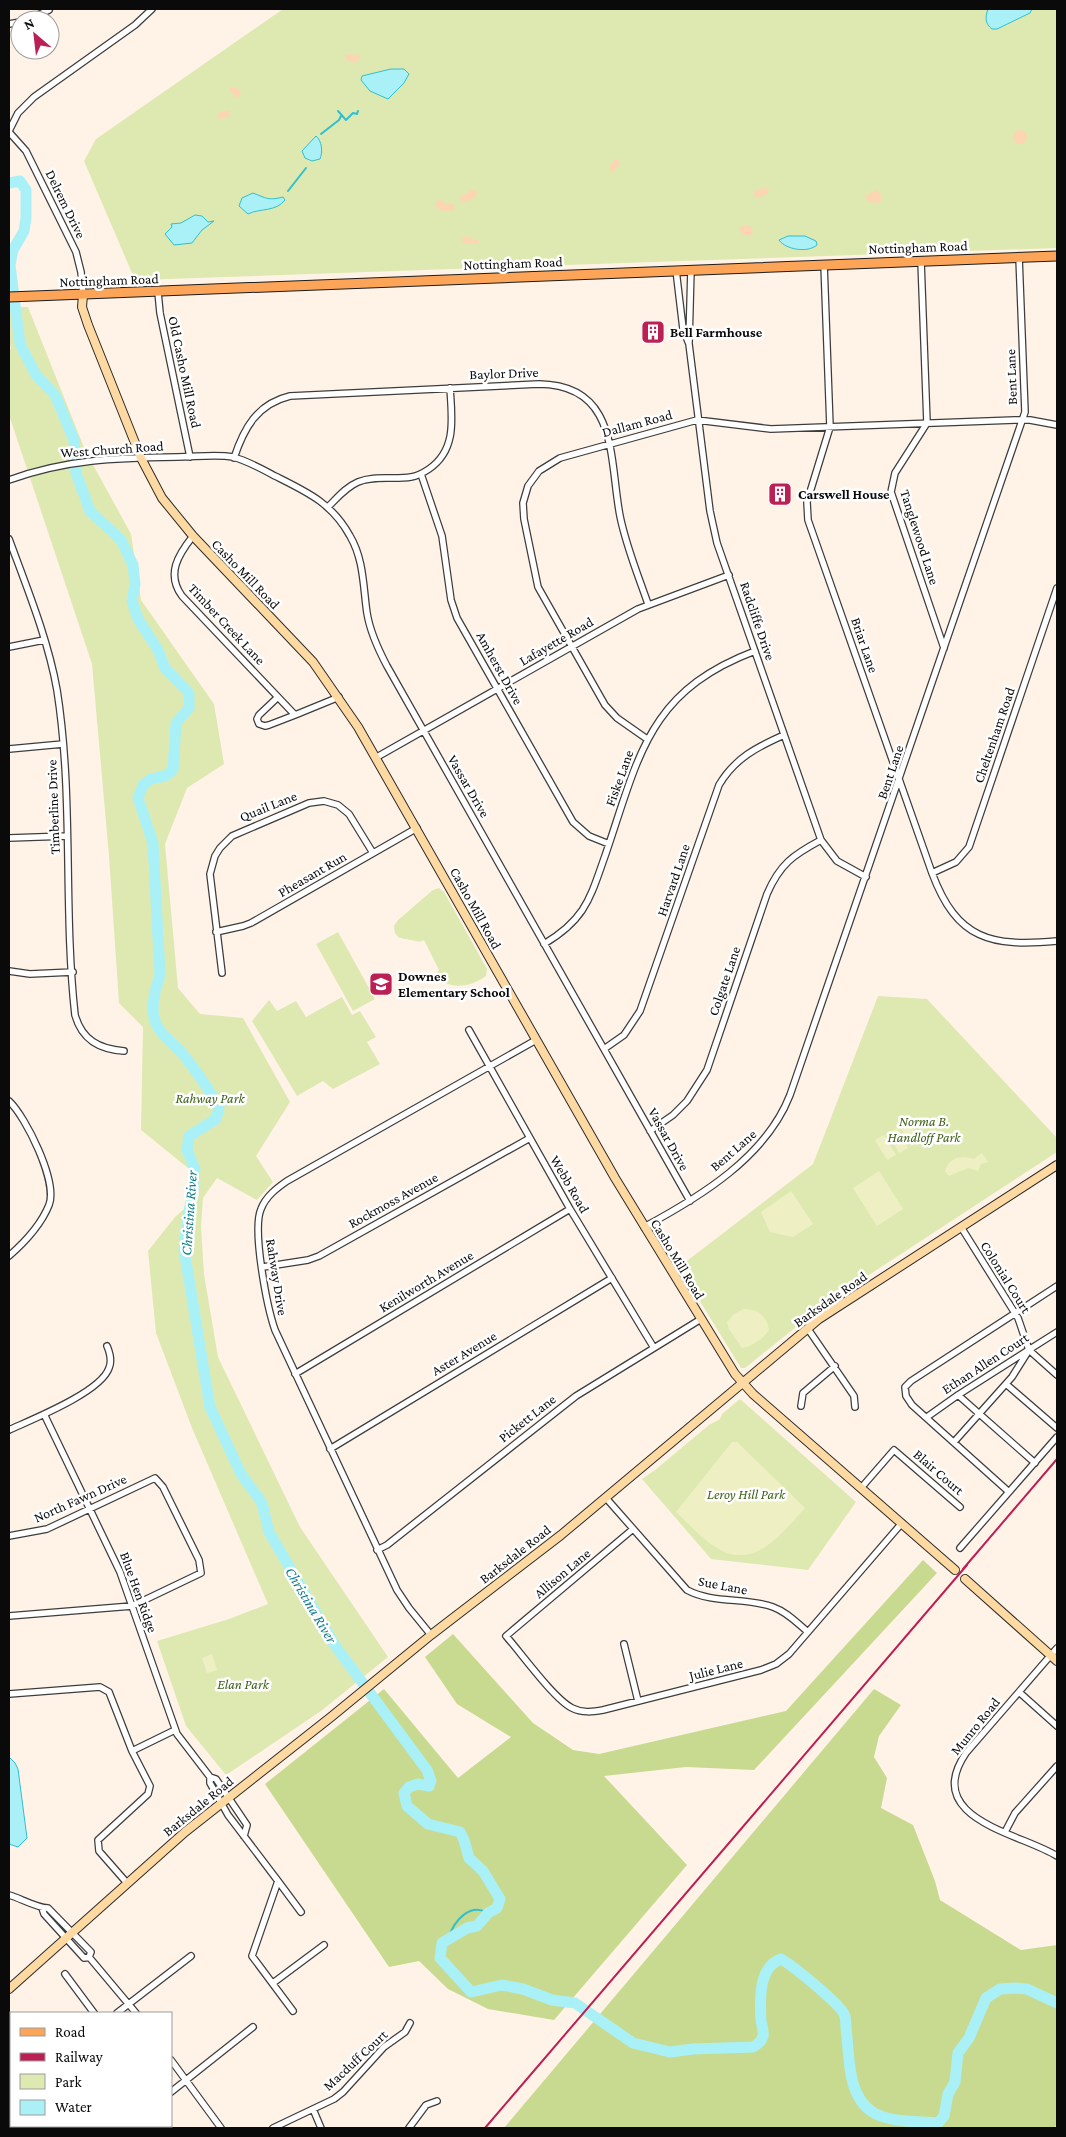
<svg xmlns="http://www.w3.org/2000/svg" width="1066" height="2137" font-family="'Crimson Pro',serif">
	<rect width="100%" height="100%" fill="#fff3e7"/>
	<path fill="#e5ddea" d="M 9,2026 L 11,2030 L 11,2126 L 78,2126 L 80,2128 L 9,2128 Z"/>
	<path fill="#dee9b1" d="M 283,9 L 1057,9 L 1057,248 L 138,280 L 132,273 L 84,161 L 96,139 Z
		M 9,307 L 28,307 L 85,450 L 131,534 L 141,600 L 214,704 L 224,764 L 187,788 L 165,844 L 178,988 L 200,1014 L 243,1018 L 290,1102 L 256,1156 L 273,1182 L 257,1200 L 217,1178 L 203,1198 L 201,1226 L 204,1274 L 218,1357 L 300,1527 L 388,1657 L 321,1711 L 226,1775 L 186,1726 L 157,1641 L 229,1619 L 268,1604 L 192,1428 L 156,1333 L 148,1251 L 175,1217 L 199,1196 L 199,1177 L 141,1130 L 143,1027 L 119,1003 L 109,856 L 92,664 L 9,415 L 9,350 L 11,349 L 9,341 Z
		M 439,888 L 444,892 L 487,969 L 486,976 C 472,987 446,992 436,973 L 439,970 L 424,940 C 418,943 417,941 411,940 C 401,938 394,939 394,926 L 398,920 L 433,890 Z
		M 338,932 L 375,999 L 353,1011 L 316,944 Z
		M 878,996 L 927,999 L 1057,1138 L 1057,1152 L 826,1303 L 745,1368 L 741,1368 L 679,1267 L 813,1164 Z
		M 342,997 L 352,1015 L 360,1011 L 376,1037 L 367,1042 L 380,1064 L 333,1089 L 323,1081 L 297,1096 L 252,1021 L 269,1000 L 277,1011 L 296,1001 L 306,1017 Z
		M 740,1399 L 856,1502 L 808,1570 L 711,1559 L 642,1479 L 655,1470 L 709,1425 L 720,1419 L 722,1414 Z"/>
	<path fill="#c7da90" d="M 923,1560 L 937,1573 L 754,1770 L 686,1767 L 604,1776 L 687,1865 L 554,2020 L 488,2009 L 448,1989 L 419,1961 L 389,1967 L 265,1784 L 384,1689 L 458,1778 L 511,1737 L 457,1704 L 425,1657 L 453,1634 L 533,1723 L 573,1750 L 599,1754 L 786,1711 Z
		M 874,1689 L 901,1705 L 879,1736 L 874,1757 L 887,1778 L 881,1808 L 913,1825 L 935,1881 L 940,1900 L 1021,1950 L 1057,1945 L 1057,2122 L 1055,2128 L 504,2128 Z"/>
	<path fill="#fcd6b2" d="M 345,54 L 358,55 L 362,57 L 354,63 L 346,59 Z
		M 232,86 L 241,91 L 240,97 L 235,97 L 229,89 Z
		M 230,110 L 230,117 L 221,119 L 218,117 L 219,112 Z
		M1013 137a7 7 0 1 1 14 0a7 7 0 1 1-14 0Z
		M 615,158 L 621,163 L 612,173 L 609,168 Z
		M 768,188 L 769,190 L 767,194 L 758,198 L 753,195 L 756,189 Z
		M 471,189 L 475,190 L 477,193 L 476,197 L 464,203 L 461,202 L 460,197 L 466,194 Z
		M 876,190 L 881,194 L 881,201 L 878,203 L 867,201 L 866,195 Z
		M 439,200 L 447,204 L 454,204 L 455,210 L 445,211 L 437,209 L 435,203 Z
		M 745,225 L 750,226 L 753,231 L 750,236 L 744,235 L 740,231 L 739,227 Z
		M 465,236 L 477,240 L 479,243 L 464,244 L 460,239 Z"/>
	<path fill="#eef0c3" d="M 909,1121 L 920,1141 L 911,1146 L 900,1126 Z
		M 897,1128 L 908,1148 L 899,1153 L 888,1133 Z
		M 884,1135 L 896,1155 L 887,1160 L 875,1140 Z
		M 982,1153 L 988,1162 L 981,1164 L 978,1171 L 968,1168 L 949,1176 L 945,1171 C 949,1157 961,1155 974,1159 Z
		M 879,1171 L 903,1209 L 877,1226 L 853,1188 Z
		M 791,1191 L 813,1224 L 793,1237 L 770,1232 L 761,1212 Z
		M 744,1309 C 758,1309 767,1316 769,1330 C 764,1338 751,1347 742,1348 L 729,1329 L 727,1322 L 734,1314 Z
		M 732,1442 L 737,1442 L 805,1508 C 782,1533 755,1571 717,1548 C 702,1539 689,1524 676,1512 Z
		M 212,1654 L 217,1670 L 207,1673 L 202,1658 Z"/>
	<path fill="#aaf1f7" stroke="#30bfd0" d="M 988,9 L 1032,9 L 1030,13 L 997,29 L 992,29 C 985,24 985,17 988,9 Z
		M 391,69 L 404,69 L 409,74 L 404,83 L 388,99 L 370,91 L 361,80 L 362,76 L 366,75 Z
		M 316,136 C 322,141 323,152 320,159 L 312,161 L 305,158 L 302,151 Z
		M 253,193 C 266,198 268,201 283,197 L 285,200 C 276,212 260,208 248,214 L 239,206 L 242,198 Z
		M 195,215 L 202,216 L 208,222 L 214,221 L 202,230 L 192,243 L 174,245 L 165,234 L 172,227 L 171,224 L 181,223 Z
		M 788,236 L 805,236 L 816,241 L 817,245 C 808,253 786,250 779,240 Z
		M 9,1757 L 15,1763 L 18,1769 L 27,1838 L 18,1847 L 9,1844 Z"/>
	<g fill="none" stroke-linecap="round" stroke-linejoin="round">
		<path stroke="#30bfd0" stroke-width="2" d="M 338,111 L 346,120 L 353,113 L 357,114 L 358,111
			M 321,134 L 339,120 L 341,116
			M 288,191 L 306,168
			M 449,1937 C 454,1921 470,1902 488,1913"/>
		<path stroke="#aaf1f7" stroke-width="11" d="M 9,183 L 20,181 L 26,190 L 26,218 L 24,231 L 13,250 L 10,265 L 20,344 L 36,375 L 55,395 L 74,440 L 76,473 L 90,511 L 121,540 L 133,565 L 135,584 L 132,601 L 138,619 L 158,650 L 165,668 L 189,693 L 189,708 L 176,723 L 173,770 L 165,776 L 151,779 L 143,785 L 138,798 L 153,843 L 160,975 C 156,988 151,1003 154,1017 C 157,1033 172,1042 182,1053 C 195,1070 210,1089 219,1108 L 216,1119 L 189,1136 L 187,1150 L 195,1169 L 192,1198 L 188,1215 L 184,1249 L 210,1407 L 241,1474 L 262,1503 L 269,1532 L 336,1647 L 427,1770 L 431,1781 L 429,1786 L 418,1784 L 409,1787 L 404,1793 L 407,1806 L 428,1824 L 460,1832 L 464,1840 L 469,1858 L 483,1871 L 500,1899 L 497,1908 L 488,1913 L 477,1926 L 467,1928 L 442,1943 L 440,1958 L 471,1992 L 502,1985 L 523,1989 L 552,2000 L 575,2003 L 633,2043 L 670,2052 L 693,2049 L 753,2047 C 758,2044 761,2042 763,2036 C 764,2031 762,2026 761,2021 C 760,2000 758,1967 781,1959 C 792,1965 839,2003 844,2014 C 846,2018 846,2025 846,2029 C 850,2056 846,2096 874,2113 C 892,2123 918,2121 938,2123 L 944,2116 L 948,2094 L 955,2082 L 958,2053 L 969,2038 L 986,1998 L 1000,1989 L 1015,1988 L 1027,1989 L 1057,2003"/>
		<g stroke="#3d3d3d" stroke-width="8">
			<path id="street" d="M 27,20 L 49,10
				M 9,24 L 20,22
				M 9,131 L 18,113 L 34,97 L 135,25 L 152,9
				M 9,132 L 26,151 L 76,252 L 81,272 L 83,295
				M 921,261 L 927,423 L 895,473 L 891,492 L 944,648
				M 824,264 L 830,427 L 807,502 L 808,520 L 932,873 C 957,940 991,947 1057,941
				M 676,270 L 683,329 L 689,344 L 710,511 L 717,543 L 821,840 L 837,861 L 866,877
				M 158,292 L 160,313 L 190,457
				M 689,342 L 691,269
				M 234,458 C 244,428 257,404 290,396 L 539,384 C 619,385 609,459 620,516 C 626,546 638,575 648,604
				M 421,474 L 442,536 L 451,600 L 457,618 L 573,822 L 589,836 L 609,844
				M 9,480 C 67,459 116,458 177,457 C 195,457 216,454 233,457 C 248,461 262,469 275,476 C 307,492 332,503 350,536 C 364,560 363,586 367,613 C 370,632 378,649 387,666 L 690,1201
				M 328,507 C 337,498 346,487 358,482 C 374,475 394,480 411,477 C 418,476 423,473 429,469 C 457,450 452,418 450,388
				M 193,536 C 178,555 166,574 182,596 L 295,715 L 339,697
				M 9,539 C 27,588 48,639 57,690 C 74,798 63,907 75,1015 C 82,1040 99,1049 124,1051
				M 9,647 L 44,640
				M 278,697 L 259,715 L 257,719 L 259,724 L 265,726 L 269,725 L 295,715
				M 647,739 L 617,718 L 605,705 L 538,587 L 524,519 L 523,503 L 528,486 L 539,471 L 560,458 L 697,420 L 771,429 L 1015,420 L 1030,420 L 1057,425
				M 9,749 L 63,744
				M 377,757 L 638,609 L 729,575
				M 9,838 L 67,836
				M 932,873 L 956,862 L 969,847 L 1057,588
				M 216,932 L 243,926 L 251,923 L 417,828
				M 544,944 C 586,919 590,898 605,856 C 639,757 647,692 755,651
				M 9,971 L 30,974 L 73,972
				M 222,973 L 210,874 L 215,856 L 220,848 L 232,836 L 309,803 L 324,801 L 338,805 L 349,814 L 373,853
				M 469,1030 L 570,1209 L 654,1348
				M 604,1049 L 624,1035 L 640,1011 L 719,785 C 735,758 757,747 784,735
				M 9,1101 C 26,1117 58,1182 49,1205 C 41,1225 25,1242 9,1256
				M 650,1131 L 673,1115 L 687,1101 L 707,1070 L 767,894 C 780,864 793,855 821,840
				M 644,1227 C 700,1197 766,1157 790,1095 L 1025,412 L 1019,257
				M 263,1267 L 308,1260 L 319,1256 L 530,1138
				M 808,1329 L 854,1396 L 855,1407
				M 1029,1350 L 1057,1375
				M 295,1374 L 570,1209
				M 1006,1384 L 1057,1428
				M 958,1395 L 1035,1463
				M 801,1406 L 803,1393 L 835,1366
				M 44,1414 L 120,1572 L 177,1734 L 210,1777 L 216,1779 L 247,1825 L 244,1836
				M 927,1417 L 958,1395 L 1057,1332
				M 9,1430 C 33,1419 101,1392 109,1368 C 112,1361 110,1353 107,1346
				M 954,1442 L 1012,1377 L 1029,1350 L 1018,1318 L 961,1227
				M 330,1449 L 612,1278
				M 861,1488 L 894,1450 L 960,1507
				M 1009,1492 L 912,1405 L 906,1396 L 905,1387 L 911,1381 L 1057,1286
				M 606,1498 L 687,1590 C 713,1604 746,1597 773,1607 C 787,1612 797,1623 808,1632
				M 633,1529 L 506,1636 C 521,1653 554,1699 572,1708 C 582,1713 592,1712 603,1710 L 761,1670 L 776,1664 L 789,1654 L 902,1523
				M 9,1536 L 47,1529 L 155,1478 L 163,1487 L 199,1560 L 201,1573 L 132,1606 L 9,1616
				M 960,1548 L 1057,1437
				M 377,1550 L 387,1545 L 576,1396 L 701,1319
				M 431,1635 L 409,1608 L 397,1590 L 275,1330 C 267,1307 252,1230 261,1209 C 266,1196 277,1188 287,1181 L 536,1040
				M 624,1644 L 638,1701
				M 1057,1648 L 966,1753 C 921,1819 1020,1833 1057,1856
				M 1019,1692 L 1057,1726
				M 9,1694 L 100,1687 L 109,1692 L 132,1751 L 150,1786 L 148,1794 L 98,1840 L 99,1851 L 127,1883
				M 132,1751 L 175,1730
				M 210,1777 L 210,1783 L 228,1815 L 278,1881 L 252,1956 L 293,2011
				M 1005,1832 L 1015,1813 L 1057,1766
				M 278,1881 L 301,1912
				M 9,1895 C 20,1898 37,1908 48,1908 L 91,1952 L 89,1957 L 84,1958 L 44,1914 L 42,1908
				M 89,1957 L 136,2013
				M 65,1974 L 94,2013
				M 273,1983 L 324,1945
				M 117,2013 L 191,1956
				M 171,2060 L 221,2128
				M 171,2092 L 253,2027
				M 313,2109 L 321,2128
				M 121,2127 L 123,2126
				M 273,2128 L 334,2099 L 343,2092 L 384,2047 L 405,2032 L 410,2023
				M 409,2128 L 426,2105 L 437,2101"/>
		</g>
		<g stroke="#2c2c2c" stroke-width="10">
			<path id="secondary" d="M 83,295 L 82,307 L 88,325 L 141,458 L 162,498 L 193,536 L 313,662 L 358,727 L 615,1178 L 735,1374 L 753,1394 L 955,1570
				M 965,1579 L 1057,1661
				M 9,1989 L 185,1832 L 331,1717 L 431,1635 L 561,1535 L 819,1319 L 1057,1165"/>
		</g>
		<g stroke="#1b1b1b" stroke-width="11">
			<path id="primary" d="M 9,297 L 1057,256"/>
		</g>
		<use href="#street" stroke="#fff" stroke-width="5.5"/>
		<use href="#secondary" stroke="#ffd9a2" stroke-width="8"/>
		<use href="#primary" stroke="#fca559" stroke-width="9"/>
		<path stroke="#bb2055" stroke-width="2" d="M 963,1569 L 1057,1459
			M 485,2128 L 967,1565"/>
	</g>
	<defs>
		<g id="building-square" transform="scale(1.25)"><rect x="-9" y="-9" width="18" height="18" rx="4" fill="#bb2055" stroke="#fff"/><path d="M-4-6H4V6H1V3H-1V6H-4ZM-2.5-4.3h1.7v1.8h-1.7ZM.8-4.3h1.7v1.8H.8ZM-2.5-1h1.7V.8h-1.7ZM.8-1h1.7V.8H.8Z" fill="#fff"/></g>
		<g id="school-square" transform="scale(1.25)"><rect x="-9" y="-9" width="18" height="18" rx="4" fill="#bb2055" stroke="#fff"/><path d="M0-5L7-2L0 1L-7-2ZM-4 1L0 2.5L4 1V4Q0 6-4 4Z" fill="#fff"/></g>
	</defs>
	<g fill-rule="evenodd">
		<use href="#building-square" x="653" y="332"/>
		<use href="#building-square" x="780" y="494"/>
		<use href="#school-square" x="381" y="984"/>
	</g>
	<g text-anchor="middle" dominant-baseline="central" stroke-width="5" stroke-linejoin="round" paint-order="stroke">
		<g font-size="14" fill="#0a0a0a" stroke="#fff">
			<text transform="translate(66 204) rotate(64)">Delrem Drive</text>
			<text transform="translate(918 247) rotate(-2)">Nottingham Road</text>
			<text transform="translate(513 263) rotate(-2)">Nottingham Road</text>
			<text transform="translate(109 280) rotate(-2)">Nottingham Road</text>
			<text transform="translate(185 372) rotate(78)">Old Casho Mill Road</text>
			<text transform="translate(504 373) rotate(-2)">Baylor Drive</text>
			<text transform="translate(1011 377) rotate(-92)">Bent Lane</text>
			<text transform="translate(637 423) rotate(-15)">Dallam Road</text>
			<text transform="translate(112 449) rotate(-4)">West Church Road</text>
			<text transform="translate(920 537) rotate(72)">Tanglewood Lane</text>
			<text transform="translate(246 574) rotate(46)">Casho Mill Road</text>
			<text transform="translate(758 621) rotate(71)">Radcliffe Drive</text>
			<text transform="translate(227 624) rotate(47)">Timber Creek Lane</text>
			<text transform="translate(556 641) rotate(-30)">Lafayette Road</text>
			<text transform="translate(865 645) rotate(71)">Briar Lane</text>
			<text transform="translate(500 668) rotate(61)">Amherst Drive</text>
			<text transform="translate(994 735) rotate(-71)">Cheltenham Road</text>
			<text transform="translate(890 772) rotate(-71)">Bent Lane</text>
			<text transform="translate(619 778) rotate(-70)">Fiske Lane</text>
			<text transform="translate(469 786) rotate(60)">Vassar Drive</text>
			<text transform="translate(268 806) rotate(-22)">Quail Lane</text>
			<text transform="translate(53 807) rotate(-92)">Timberline Drive</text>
			<text transform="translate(312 874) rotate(-30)">Pheasant Run</text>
			<text transform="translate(673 880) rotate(-71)">Harvard Lane</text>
			<text transform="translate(476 908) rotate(61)">Casho Mill Road</text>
			<text transform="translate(724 981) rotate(-71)">Colgate Lane</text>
			<text transform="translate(669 1139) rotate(61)">Vassar Drive</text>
			<text transform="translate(733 1150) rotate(-41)">Bent Lane</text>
			<text transform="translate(570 1184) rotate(60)">Webb Road</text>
			<text transform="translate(393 1200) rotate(-29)">Rockmoss Avenue</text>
			<text transform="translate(678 1259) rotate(59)">Casho Mill Road</text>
			<text transform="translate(277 1277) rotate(81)">Rahway Drive</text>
			<text transform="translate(1006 1277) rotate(58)">Colonial Court</text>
			<text transform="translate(426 1281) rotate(-31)">Kenilworth Avenue</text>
			<text transform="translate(830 1299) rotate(-35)">Barksdale Road</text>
			<text transform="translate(464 1353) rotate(-31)">Aster Avenue</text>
			<text transform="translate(985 1363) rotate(-33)">Ethan Allen Court</text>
			<text transform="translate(527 1418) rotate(-38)">Pickett Lane</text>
			<text transform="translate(939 1472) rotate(41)">Blair Court</text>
			<text transform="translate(80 1498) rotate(-24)">North Fawn Drive</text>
			<text transform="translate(515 1554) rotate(-38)">Barksdale Road</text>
			<text transform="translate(562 1573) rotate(-40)">Allison Lane</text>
			<text transform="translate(723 1585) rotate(11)">Sue Lane</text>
			<text transform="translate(139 1592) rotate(70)">Blue Hen Ridge</text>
			<text transform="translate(716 1669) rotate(-14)">Julie Lane</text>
			<text transform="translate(975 1726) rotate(-51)">Munro Road</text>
			<text transform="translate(198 1806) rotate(-39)">Barksdale Road</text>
			<text transform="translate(355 2060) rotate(-43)">Macduff Court</text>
		</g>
		<g font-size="14" font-weight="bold" fill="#0a0a0a" stroke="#fff" text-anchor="start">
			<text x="670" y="332">Bell Farmhouse</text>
			<text x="798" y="494">Carswell House</text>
			<text x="398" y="976">Downes<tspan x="398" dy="16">Elementary School</tspan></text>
		</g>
		<g font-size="14" font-style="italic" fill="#3e611a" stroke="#fff">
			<text x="210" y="1098">Rahway Park</text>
			<text x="924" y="1121">Norma B.<tspan x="924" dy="16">Handloff Park</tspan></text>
			<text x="746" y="1494">Leroy Hill Park</text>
			<text x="243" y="1684">Elan Park</text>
		</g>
		<g font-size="15" font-style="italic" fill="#127d8e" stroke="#fff">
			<text transform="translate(189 1213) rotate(-86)">Christina River</text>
			<text transform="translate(311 1605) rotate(59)">Christina River</text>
		</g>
	</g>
	<rect width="1066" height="2137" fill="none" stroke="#0a0a0a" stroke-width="20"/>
	<rect x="10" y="2012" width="162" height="115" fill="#ffffff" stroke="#9d9d9d"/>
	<rect x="20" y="2028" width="25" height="8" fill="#fca559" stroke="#9d9d9d"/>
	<text x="55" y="2037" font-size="15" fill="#0a0a0a">Road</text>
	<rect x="20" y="2053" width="25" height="8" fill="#bb2055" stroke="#9d9d9d"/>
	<text x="55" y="2062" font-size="15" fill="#0a0a0a">Railway</text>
	<rect x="20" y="2074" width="25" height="15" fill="#dee9b1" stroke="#9d9d9d"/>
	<text x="55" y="2087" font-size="15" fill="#0a0a0a">Park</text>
	<rect x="20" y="2100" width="25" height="15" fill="#aaf1f7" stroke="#9d9d9d"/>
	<text x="55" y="2112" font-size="15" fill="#0a0a0a">Water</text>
	<g transform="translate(35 35) rotate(332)"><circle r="24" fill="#ffffff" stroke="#9d9d9d"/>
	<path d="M0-4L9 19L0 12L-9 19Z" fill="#bb2055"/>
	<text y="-8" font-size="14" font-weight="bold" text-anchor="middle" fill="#0a0a0a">N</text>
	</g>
</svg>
